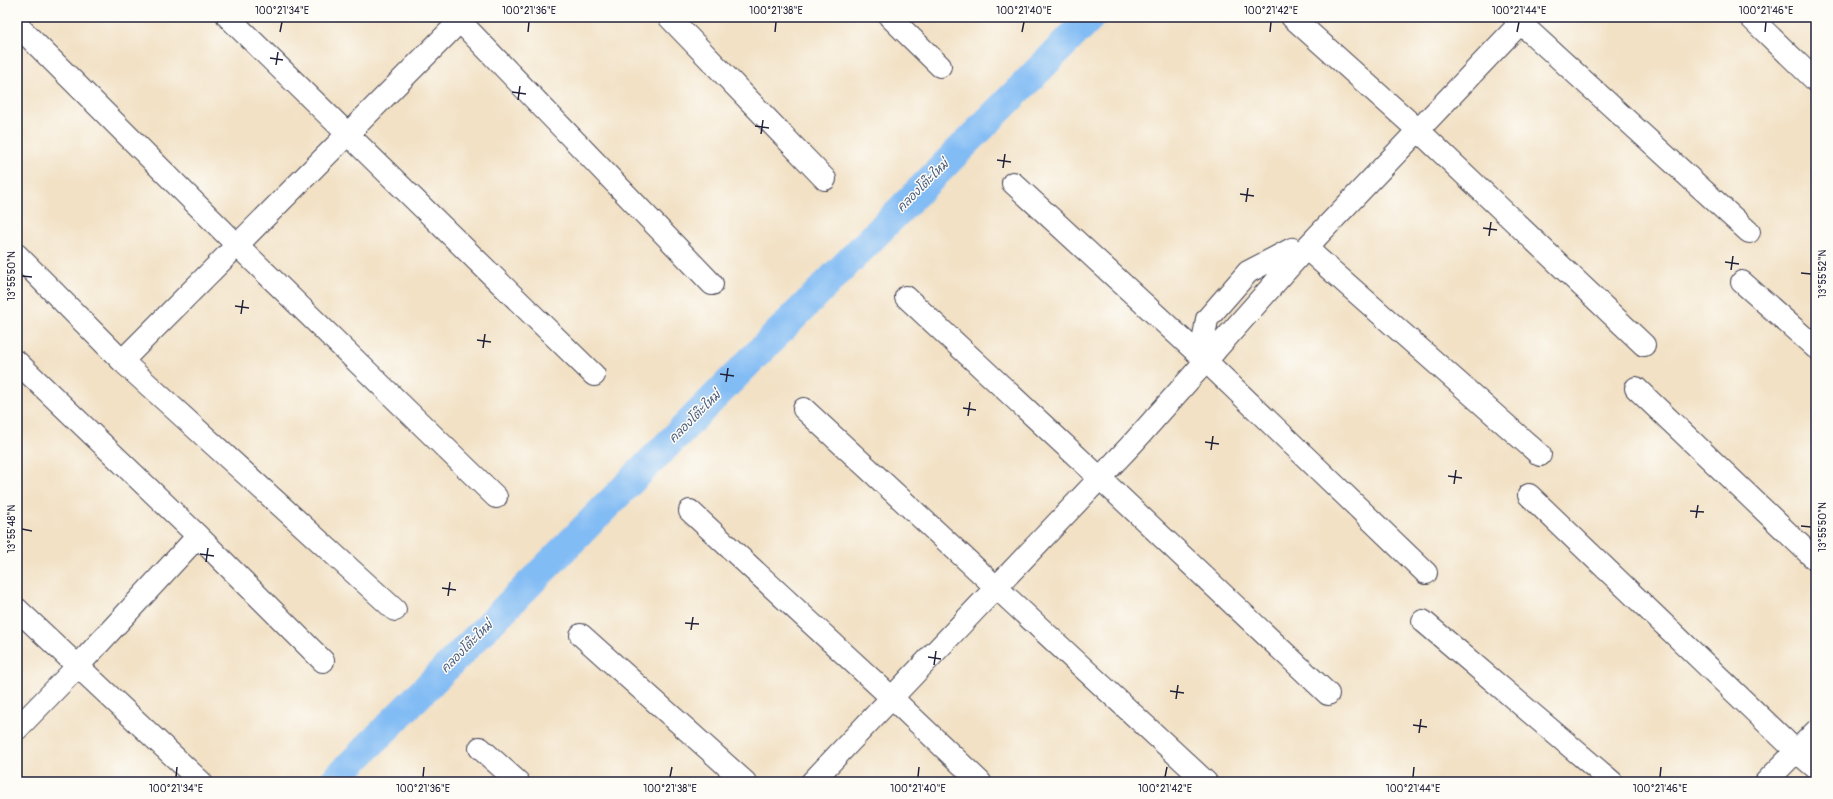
<svg xmlns="http://www.w3.org/2000/svg" width="1833" height="799" font-family="Pangolin,'Playpen Sans Thai',sans-serif">
	<rect width="100%" height="100%" fill="#fdfcf7"/>
	<filter id="ink" filterUnits="userSpaceOnUse"><feTurbulence type="fractalNoise" baseFrequency=".025" numOctaves="2"/><feDisplacementMap in="SourceGraphic" scale="8" xChannelSelector="R" yChannelSelector="G"/><feConvolveMatrix kernelMatrix="1 2 1 2 8 2 1 2 1" color-interpolation-filters="sRGB"/></filter>
	<filter id="wash" filterUnits="userSpaceOnUse"><feTurbulence type="fractalNoise" baseFrequency=".012" numOctaves="4" result="noise"/><feDisplacementMap in="SourceGraphic" scale="16" xChannelSelector="R" yChannelSelector="G"/><feGaussianBlur stdDeviation="0.9" result="paint"/><feColorMatrix in="noise" values="0 0 0 0 0 0 0 0 0 0 0 0 0 0 0 0 0 1.4 0 .05"/><feComposite in="paint" operator="in"/></filter>
	<g filter="url(#wash)">
		<rect width="100%" height="100%" fill="#f2e1c5"/>
		<g fill="none" stroke-linecap="round" stroke-linejoin="round">
			<path stroke="#82bcf4" stroke-width="29" d="M 333,782 L 1091,17"/>
		</g>
	</g>
	<g filter="url(#ink)">
		<g fill="none" stroke-linecap="round" stroke-linejoin="round">
			<g stroke="#413f50" stroke-width="24">
				<path id="minor" d="M 228,17 L 594,375
					M 456,17 L 712,284
					M 669,17 L 825,179
					M 890,17 L 940,66
					M 1292,17 L 1418,130 L 1644,345
					M 1514,17 L 1749,232
					M 1750,17 L 1816,81
					M 17,25 L 237,245 L 496,497
					M 1013,183 L 1206,361 L 1426,573
					M 1306,248 L 1540,455
					M 17,255 L 122,361 L 395,610
					M 1742,282 L 1816,348
					M 906,297 L 1100,478 L 1328,694
					M 1215,351 L 1204,337 L 1207,319 L 1248,272 L 1292,249 L 1300,255
					M 122,361 L 464,17
					M 17,362 L 198,536 L 323,661
					M 1636,388 L 1816,560
					M 804,409 L 1206,782
					M 1529,495 L 1796,751 L 1816,768
					M 690,511 L 892,698 L 980,782
					M 17,609 L 201,782
					M 1423,621 L 1612,782
					M 581,635 L 745,782
					M 17,729 L 77,667 L 198,536
					M 480,748 L 518,782
					M 812,782 L 1133,443 L 1306,248 L 1526,17
					M 1766,782 L 1816,731"/>
			</g>
			<use href="#minor" stroke="#fff" stroke-width="22"/>
		</g>
	</g>
	<path fill="none" stroke="#22223b" stroke-width="1.5" d="M 280,32 L 282,22M 528,32 L 529,22M 775,32 L 776,22M 1022,32 L 1024,22M 1270,32 L 1271,22M 1517,32 L 1519,22M 1765,32 L 1766,22M 270,58 L 283,60M 276,65 L 278,52M 512,92 L 526,94M 518,100 L 520,86M 755,126 L 769,128M 761,134 L 763,120M 997,160 L 1011,162M 1003,168 L 1005,154M 1240,194 L 1254,196M 1246,202 L 1248,188M 1483,228 L 1497,230M 1489,236 L 1491,222M 1725,262 L 1739,264M 1731,270 L 1733,256M 1801,273 L 1811,274M 22,276 L 32,277M 235,306 L 249,308M 241,314 L 243,300M 477,340 L 491,342M 483,348 L 485,334M 720,374 L 734,376M 726,382 L 728,368M 963,408 L 976,410M 968,416 L 970,402M 1205,442 L 1219,444M 1211,450 L 1213,436M 1448,476 L 1462,478M 1454,484 L 1456,470M 1690,511 L 1704,512M 1696,518 L 1698,505M 1801,526 L 1811,527M 22,529 L 32,531M 200,554 L 214,556M 206,562 L 208,548M 442,588 L 456,590M 448,596 L 450,582M 685,623 L 699,624M 691,630 L 693,617M 928,657 L 941,659M 934,665 L 936,651M 1170,691 L 1184,693M 1176,699 L 1178,685M 1413,725 L 1427,727M 1419,733 L 1421,719M 176,777 L 177,767M 423,777 L 424,767M 670,777 L 672,767M 918,777 L 919,767M 1165,777 L 1167,767M 1413,777 L 1414,767M 1660,777 L 1661,767"/>
	<g text-anchor="middle" dominant-baseline="central" stroke-width="3" stroke-linejoin="round" paint-order="stroke">
		<g font-size="12" font-style="italic" fill="#44587c" stroke="#fdfcf7">
			<text transform="translate(923 186) rotate(-45)">คลองโต๊ะใหม่</text>
			<text transform="translate(695 417) rotate(-45)">คลองโต๊ะใหม่</text>
			<text transform="translate(467 647) rotate(-45)">คลองโต๊ะใหม่</text>
		</g>
	</g>
	<rect width="1833" height="799" fill="none" stroke="#fdfcf7" stroke-width="44"/>
	<rect x="22" y="22" width="1789" height="755" fill="none" stroke="#22223b" stroke-width="1.5"/>
	<g font-size="10" text-anchor="middle" fill="#22223b">
		<text x="282" y="14">100°21'34"E</text>
		<text x="529" y="14">100°21'36"E</text>
		<text x="776" y="14">100°21'38"E</text>
		<text x="1024" y="14">100°21'40"E</text>
		<text x="1271" y="14">100°21'42"E</text>
		<text x="1519" y="14">100°21'44"E</text>
		<text x="1766" y="14">100°21'46"E</text>
		<text transform="translate(1822 274) rotate(-90)" y="4">13°55'52"N</text>
		<text transform="translate(11 276) rotate(-90)" y="4">13°55'50"N</text>
		<text transform="translate(1822 527) rotate(-90)" y="4">13°55'50"N</text>
		<text transform="translate(11 529) rotate(-90)" y="4">13°55'48"N</text>
		<text x="176" y="792">100°21'34"E</text>
		<text x="423" y="792">100°21'36"E</text>
		<text x="670" y="792">100°21'38"E</text>
		<text x="918" y="792">100°21'40"E</text>
		<text x="1165" y="792">100°21'42"E</text>
		<text x="1413" y="792">100°21'44"E</text>
		<text x="1660" y="792">100°21'46"E</text>
	</g>
</svg>
